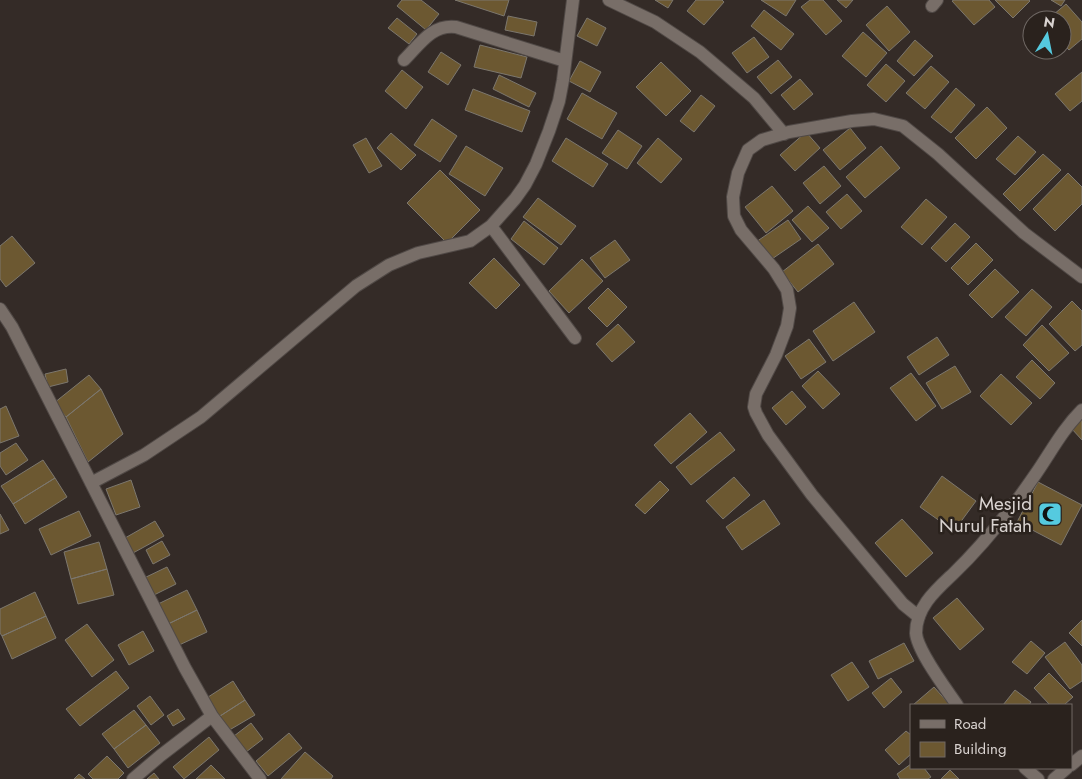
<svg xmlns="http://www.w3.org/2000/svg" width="1082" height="779" font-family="Jost,sans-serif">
	<rect width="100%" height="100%" fill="#342b27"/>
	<path fill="#6c5831" stroke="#7c776e" d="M 402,0 L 421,0 L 439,14 L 426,30 L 397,6 Z
		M 455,0 L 509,0 L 504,16 Z
		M 655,0 L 673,0 L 668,8 Z
		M 696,0 L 722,0 L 724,2 L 704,25 L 687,11 Z
		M 761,0 L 796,0 L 786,16 Z
		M 810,0 L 823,0 L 842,21 L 826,35 L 801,7 Z
		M 837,0 L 853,0 L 846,8 Z
		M 954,0 L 989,0 L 995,7 L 974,25 L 952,1 Z
		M 995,0 L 1029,0 L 1030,1 L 1013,18 Z
		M 1051,0 L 1065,0 L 1061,6 Z
		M 1066,4 L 1082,22 L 1082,39 L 1069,50 L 1062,43 L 1062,20 L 1047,20 Z
		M 887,6 L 910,32 L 889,51 L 866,25 Z
		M 764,10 L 794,34 L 781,50 L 751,26 Z
		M 508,16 L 537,22 L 534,36 L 505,30 Z
		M 397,18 L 417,34 L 409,44 L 388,28 Z
		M 587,18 L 606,28 L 597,46 L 577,36 Z
		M 863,32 L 887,53 L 866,77 L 842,56 Z
		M 754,37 L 769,57 L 747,73 L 732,53 Z
		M 915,40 L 933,56 L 914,76 L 897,61 Z
		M 480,45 L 527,57 L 521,78 L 474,67 Z
		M 441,52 L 461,65 L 448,85 L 428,72 Z
		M 778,60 L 792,77 L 771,94 L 757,77 Z
		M 580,61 L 601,72 L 590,92 L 569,81 Z
		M 661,62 L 691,91 L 666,116 L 636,87 Z
		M 886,64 L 905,81 L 886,102 L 867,85 Z
		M 931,66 L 949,82 L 925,109 L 906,93 Z
		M 402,70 L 423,87 L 406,109 L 385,91 Z
		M 1082,72 L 1082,101 L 1070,111 L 1055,94 Z
		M 499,75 L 536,93 L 529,107 L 493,89 Z
		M 800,79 L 813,94 L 794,110 L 781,95 Z
		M 956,88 L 975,105 L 951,133 L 931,117 Z
		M 473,89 L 530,111 L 522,132 L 465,110 Z
		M 582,93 L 617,113 L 602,139 L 567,119 Z
		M 701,95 L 715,106 L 694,132 L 680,121 Z
		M 987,107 L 1007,128 L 976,159 L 955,138 Z
		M 432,119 L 457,136 L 440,162 L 414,145 Z
		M 850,128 L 866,148 L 840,170 L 823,150 Z
		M 618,130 L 642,146 L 627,169 L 602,153 Z
		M 806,132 L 820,148 L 795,171 L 780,155 Z
		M 391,133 L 416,155 L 401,170 L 377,148 Z
		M 1018,136 L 1036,152 L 1015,175 L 996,159 Z
		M 366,138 L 382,166 L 369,173 L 353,145 Z
		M 566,138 L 608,164 L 593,187 L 552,161 Z
		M 658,138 L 682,159 L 661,183 L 637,163 Z
		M 466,146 L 503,168 L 485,196 L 449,174 Z
		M 881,146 L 900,168 L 865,198 L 846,177 Z
		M 1043,154 L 1061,170 L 1020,211 L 1003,194 Z
		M 824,166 L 841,186 L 820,204 L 803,183 Z
		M 440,170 L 480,210 L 447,243 L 407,203 Z
		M 1068,173 L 1082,187 L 1082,204 L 1055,231 L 1033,209 Z
		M 772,186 L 793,211 L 766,233 L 745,207 Z
		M 847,194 L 862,211 L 841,229 L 826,212 Z
		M 538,198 L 576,226 L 561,245 L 523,217 Z
		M 926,199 L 947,217 L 922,245 L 901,227 Z
		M 808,206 L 829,228 L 812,242 L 792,220 Z
		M 788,220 L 801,239 L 769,261 L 756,242 Z
		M 524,221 L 558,248 L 544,265 L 511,239 Z
		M 955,223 L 970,237 L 946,262 L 931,248 Z
		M 12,236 L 35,263 L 6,287 L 0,279 L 0,246 Z
		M 615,240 L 630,260 L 605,278 L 590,258 Z
		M 976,243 L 993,260 L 968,285 L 951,268 Z
		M 818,244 L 834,264 L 798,292 L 782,272 Z
		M 494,258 L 520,285 L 496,309 L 469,283 Z
		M 582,259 L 603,281 L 569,313 L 549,291 Z
		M 995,269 L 1019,292 L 992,318 L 969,295 Z
		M 608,288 L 627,307 L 607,327 L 588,308 Z
		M 1032,289 L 1052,307 L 1026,336 L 1005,317 Z
		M 1072,301 L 1082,311 L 1082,345 L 1075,351 L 1049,324 Z
		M 854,302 L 875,332 L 833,361 L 813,331 Z
		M 618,324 L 635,342 L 612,362 L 596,344 Z
		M 1042,325 L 1069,353 L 1049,371 L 1023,345 Z
		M 937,337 L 949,355 L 919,375 L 907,357 Z
		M 809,339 L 826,362 L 801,379 L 785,356 Z
		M 1032,360 L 1055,383 L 1040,399 L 1016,377 Z
		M 955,366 L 971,392 L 942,409 L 926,383 Z
		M 66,369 L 68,382 L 48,387 L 45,374 Z
		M 818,371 L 840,394 L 823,409 L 802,386 Z
		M 911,373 L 936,406 L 916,421 L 890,388 Z
		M 1001,374 L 1032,403 L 1011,425 L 980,396 Z
		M 89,375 L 101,389 L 66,417 L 54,403 Z
		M 101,389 L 123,434 L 88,462 L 66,417 Z
		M 792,391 L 806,407 L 786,425 L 772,408 Z
		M 6,406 L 19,436 L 0,443 L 0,409 Z
		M 690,413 L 707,432 L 671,464 L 654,445 Z
		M 1082,418 L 1082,440 L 1071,428 Z
		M 720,432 L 735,450 L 691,485 L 676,467 Z
		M 16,443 L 28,460 L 6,475 L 0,466 L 0,453 Z
		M 43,460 L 55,478 L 13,504 L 1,486 Z
		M 942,476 L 976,501 L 954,531 L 920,507 Z
		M 734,477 L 750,495 L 723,519 L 706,501 Z
		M 55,478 L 67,497 L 25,524 L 13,504 Z
		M 131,480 L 140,507 L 116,515 L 106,489 Z
		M 660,481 L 669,490 L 645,514 L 635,505 Z
		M 1038,482 L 1082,505 L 1061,545 L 1017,522 Z
		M 764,500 L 780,524 L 742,550 L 726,527 Z
		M 79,511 L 91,536 L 51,555 L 39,529 Z
		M 0,514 L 9,530 L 0,534 Z
		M 902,519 L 933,553 L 906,577 L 875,543 Z
		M 155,521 L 164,536 L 133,553 L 125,538 Z
		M 162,541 L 170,555 L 153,564 L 146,550 Z
		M 99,542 L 107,569 L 71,579 L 64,552 Z
		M 167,567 L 176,584 L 150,597 L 142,579 Z
		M 107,569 L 114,595 L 78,604 L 71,579 Z
		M 187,590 L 197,610 L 166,625 L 156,605 Z
		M 35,592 L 46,616 L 2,636 L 0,633 L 0,609 Z
		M 957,598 L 984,629 L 960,650 L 933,618 Z
		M 197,610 L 207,632 L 177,646 L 166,625 Z
		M 46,616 L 56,638 L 12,659 L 2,636 Z
		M 1082,620 L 1082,646 L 1069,633 Z
		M 87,624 L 114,660 L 92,677 L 65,640 Z
		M 143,631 L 154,651 L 129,665 L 118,645 Z
		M 1031,641 L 1045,653 L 1027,674 L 1012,662 Z
		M 1065,642 L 1082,665 L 1082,681 L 1070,689 L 1045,657 Z
		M 904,643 L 914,661 L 878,679 L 869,661 Z
		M 852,662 L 869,687 L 848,701 L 831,675 Z
		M 116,671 L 129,688 L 80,726 L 66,709 Z
		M 1049,673 L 1073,697 L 1064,705 L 1050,705 L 1034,688 Z
		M 891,678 L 902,692 L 884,708 L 872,693 Z
		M 233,681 L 245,700 L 217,718 L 205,699 Z
		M 934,687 L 950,705 L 913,705 Z
		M 1015,690 L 1031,702 L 1029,705 L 1003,705 Z
		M 150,696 L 164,715 L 151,725 L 137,706 Z
		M 245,700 L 255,715 L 226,732 L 217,718 Z
		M 178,709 L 185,719 L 173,726 L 167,716 Z
		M 134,710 L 146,725 L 114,749 L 102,734 Z
		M 251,723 L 263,739 L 246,752 L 234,736 Z
		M 146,725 L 160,743 L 128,768 L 114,749 Z
		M 906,731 L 911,735 L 911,754 L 899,765 L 885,750 Z
		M 289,733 L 302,748 L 268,776 L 256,761 Z
		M 209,737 L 219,750 L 184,779 L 173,767 Z
		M 305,752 L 333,776 L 331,779 L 281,779 Z
		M 107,756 L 124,773 L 118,779 L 93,779 L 88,774 Z
		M 911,764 L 911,768 L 924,768 L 931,777 L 928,779 L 900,779 L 897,774 Z
		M 211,765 L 225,779 L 196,779 Z
		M 950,770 L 959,779 L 941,779 Z
		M 154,773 L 159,779 L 147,779 Z
		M 79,774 L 85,779 L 74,779 Z"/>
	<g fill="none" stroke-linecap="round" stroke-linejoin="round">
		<g stroke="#504946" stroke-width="14">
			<path id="street" d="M 609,0 L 655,22 L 700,52 L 754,98 L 784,134
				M 932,6 L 937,0
				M 404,60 C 420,44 432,24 456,27 L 565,61
				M 491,226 L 575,338
				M 0,309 L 12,327 L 185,668 L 212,716 L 260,779
				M 91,483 L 144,455 L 201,417 L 356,286 L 389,265 L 418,253 L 470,241 L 491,226 L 515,199 L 525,185 L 536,164 L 549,131 L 559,101 L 563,80 L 573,0
				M 919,617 L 903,604 L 812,495 L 768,435 L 756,413 L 754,407 L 756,394 L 776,355 L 787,326 L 790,308 L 787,290 L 774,269 L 741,230 L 734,216 L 733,197 L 738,173 L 748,150 L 762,140 L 789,132 L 852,121 L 874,119 L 903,126 L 938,154 L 1024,233 L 1082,277
				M 957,705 C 947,690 917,651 916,633 C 916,607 936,590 953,574 C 984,544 1011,510 1035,475 C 1051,452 1062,430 1082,410
				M 1071,765 L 1082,756
				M 1025,768 L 1038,779
				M 133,779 L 160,756 L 212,716
				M 1054,779 L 1067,768"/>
		</g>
		<use href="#street" stroke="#786e68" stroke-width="12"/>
	</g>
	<defs>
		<g id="mosque-square" transform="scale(1.25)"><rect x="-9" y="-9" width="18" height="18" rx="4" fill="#55cadf" stroke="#2a221d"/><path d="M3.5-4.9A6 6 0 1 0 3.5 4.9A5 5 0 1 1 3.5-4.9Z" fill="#111"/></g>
	</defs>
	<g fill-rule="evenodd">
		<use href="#mosque-square" x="1050" y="514"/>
	</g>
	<g text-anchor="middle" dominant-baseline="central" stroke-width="5" stroke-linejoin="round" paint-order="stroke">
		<g font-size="19" fill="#d9d3d0" stroke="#2a221d" text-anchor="end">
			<text x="1032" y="503">Mesjid<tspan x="1032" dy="22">Nurul Fatah</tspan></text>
		</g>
	</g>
	<rect x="910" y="704" width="162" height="65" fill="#2a221d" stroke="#706965"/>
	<rect x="920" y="720" width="25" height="8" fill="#786e68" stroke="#706965"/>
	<text x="954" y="729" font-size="15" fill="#d9d3d0">Road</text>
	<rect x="920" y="742" width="25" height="15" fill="#6c5831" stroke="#706965"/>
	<text x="954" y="754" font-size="15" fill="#d9d3d0">Building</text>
	<g transform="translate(1047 35) rotate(10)"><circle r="24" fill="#2a221d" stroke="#706965"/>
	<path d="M0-4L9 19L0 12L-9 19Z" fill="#55cadf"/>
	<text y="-8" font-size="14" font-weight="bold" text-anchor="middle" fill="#d9d3d0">N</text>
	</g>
</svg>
